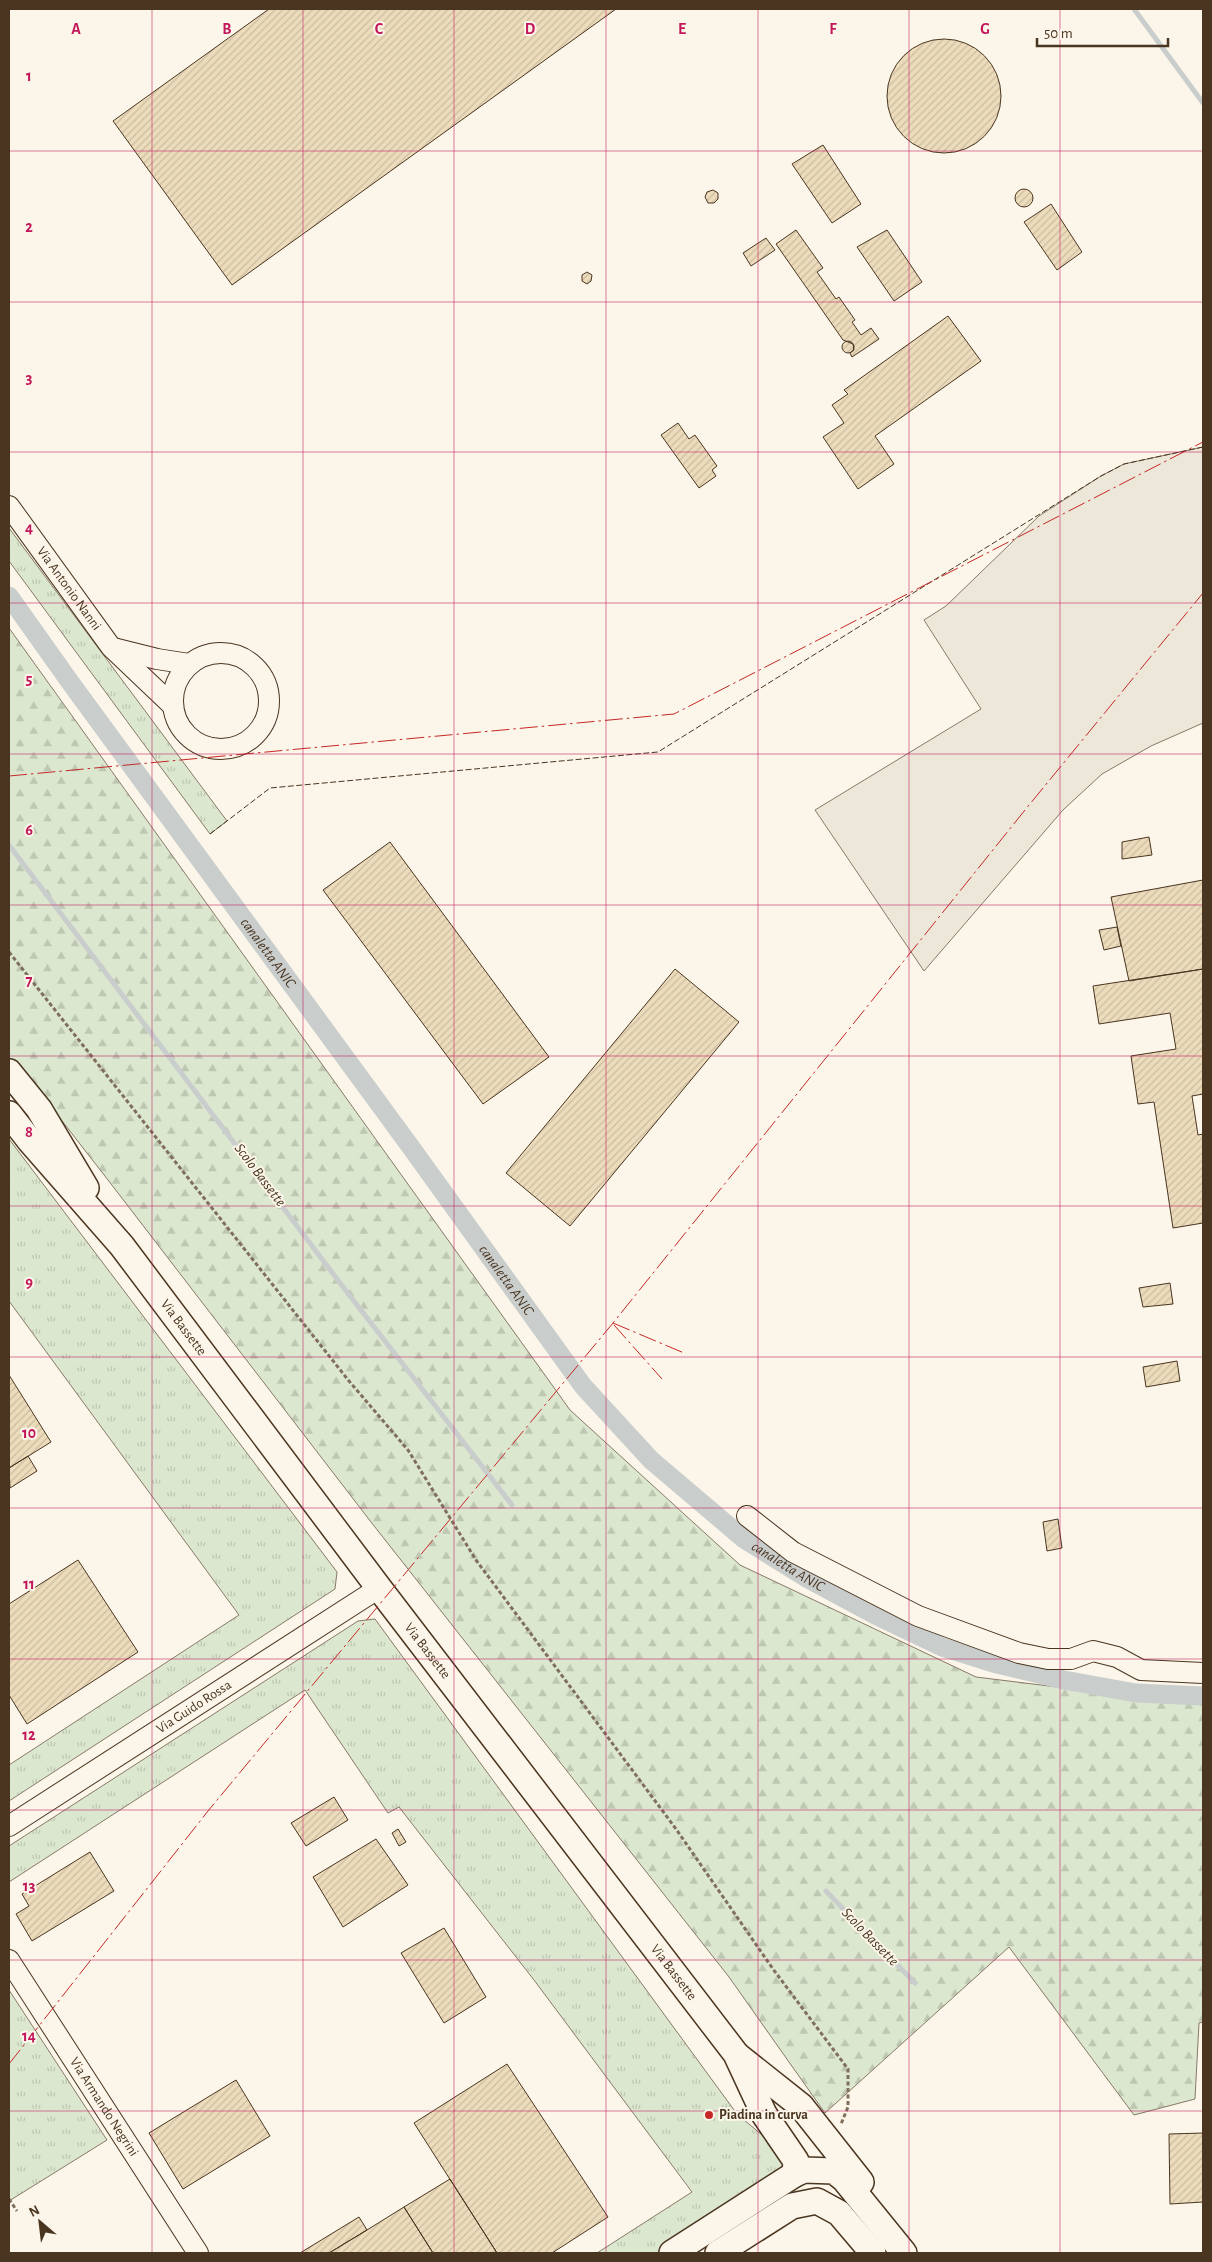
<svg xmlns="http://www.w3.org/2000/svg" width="1212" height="2262" font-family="'Alegreya Sans',sans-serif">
	<defs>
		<pattern id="grass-tufts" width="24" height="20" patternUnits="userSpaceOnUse" patternTransform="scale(1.25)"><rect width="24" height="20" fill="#dce7d0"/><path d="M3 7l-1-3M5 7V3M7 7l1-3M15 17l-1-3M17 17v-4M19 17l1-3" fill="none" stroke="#bec7b2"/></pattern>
		<pattern id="forest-firs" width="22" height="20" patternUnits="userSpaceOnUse" patternTransform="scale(1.25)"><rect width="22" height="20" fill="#dce7d0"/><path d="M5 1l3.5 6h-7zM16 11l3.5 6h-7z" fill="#bec7b2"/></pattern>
		<pattern id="building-hatch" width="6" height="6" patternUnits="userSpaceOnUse" patternTransform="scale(1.25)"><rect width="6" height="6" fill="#ecdcbc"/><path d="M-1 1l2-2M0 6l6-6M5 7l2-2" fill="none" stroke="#ccbda1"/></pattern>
	</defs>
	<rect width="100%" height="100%" fill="#fbf6e9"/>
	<path fill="url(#grass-tufts)" stroke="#887966" d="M 9,528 L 227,821 L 210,834 L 9,561 Z
		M 9,1139 L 337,1572 L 335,1589 L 9,1801 L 9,1765 L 239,1615 L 9,1301 Z
		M 375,1619 L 737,2114 L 780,2150 L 785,2161 L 777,2176 L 658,2253 L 597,2253 L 692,2192 L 534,1980 L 399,1807 L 388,1813 L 305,1690 L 9,1882 L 9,1846 L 358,1621 Z
		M 9,1990 L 107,2140 L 9,2201 Z"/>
	<path fill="url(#forest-firs)" stroke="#887966" d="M 9,628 L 570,1410 L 740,1565 L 976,1677 L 1203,1705 L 1203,2022 L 1199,2023 L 1195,2099 L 1134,2115 L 1009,1947 L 825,2113 L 729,1977 L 371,1522 L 108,1180 L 31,1081 L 9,1057 Z"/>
	<path fill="#ede7d9" stroke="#887966" d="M 1203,447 L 1203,723 L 1151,746 L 1102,774 L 1063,810 L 924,971 L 815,810 L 981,709 L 924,620 L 946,606 L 1039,516 L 1101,476 L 1124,464 Z"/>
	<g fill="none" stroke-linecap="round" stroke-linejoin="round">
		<path stroke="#c9cecd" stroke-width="5" d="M 1134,9 L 1203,103
			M 9,845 L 340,1283 L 512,1505
			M 826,1891 L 915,1983"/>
		<path stroke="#c9cecd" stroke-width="19" id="s1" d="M 9,596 L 70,682 L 410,1146 L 583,1386 L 651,1460 L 744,1539 L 808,1579 L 875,1615 L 942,1647 L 993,1663 L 1064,1680 L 1136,1693 L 1203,1696"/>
	</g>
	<path fill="url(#building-hatch)" stroke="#4a3520" d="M 269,9 L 616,9 L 232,285 L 113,121 Z
		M887 96a57 57 0 1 1 114 0a57 57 0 1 1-114 0Z
		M 823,145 L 861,204 L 832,223 L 792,164 Z
		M1015 198a9 9 0 1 1 18 0a9 9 0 1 1-18 0Z
		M 713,190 L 718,193 L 718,199 L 714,203 L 708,203 L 705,197 L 707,192 Z
		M 1051,204 L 1082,252 L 1057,270 L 1024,222 Z
		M 796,230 L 823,268 L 817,272 L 836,299 L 839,297 L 855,320 L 852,322 L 861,335 L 871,328 L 879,339 L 852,357 L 850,353 L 854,350 L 853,344 L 843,340 L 776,244 Z
		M 887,230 L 922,282 L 894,301 L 857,247 Z
		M 766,238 L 775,250 L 751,266 L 743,253 Z
		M 587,272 L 592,275 L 591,281 L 587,284 L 582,281 L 582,275 Z
		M 948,316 L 981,361 L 875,436 L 894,464 L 858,489 L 823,437 L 844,423 L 832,405 L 848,394 L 844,390 Z
		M842 347a6 6 0 1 1 12 0a6 6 0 1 1-12 0Z
		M 678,423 L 689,439 L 695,435 L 717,466 L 712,470 L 716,476 L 699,488 L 661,435 Z
		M 1149,837 L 1152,855 L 1122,859 L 1122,842 Z
		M 390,842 L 549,1057 L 483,1104 L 323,890 Z
		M 1203,880 L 1203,969 L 1129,981 L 1111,897 Z
		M 1117,927 L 1121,946 L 1104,950 L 1099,930 Z
		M 675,969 L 739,1022 L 570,1226 L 506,1173 Z
		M 1203,969 L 1203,1094 L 1192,1096 L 1198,1135 L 1203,1134 L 1203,1223 L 1173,1228 L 1154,1102 L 1138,1104 L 1131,1056 L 1176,1049 L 1170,1013 L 1099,1024 L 1093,986 Z
		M 1170,1283 L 1173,1304 L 1143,1307 L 1139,1288 Z
		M 1177,1361 L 1180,1381 L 1146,1387 L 1143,1367 Z
		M 9,1375 L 51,1442 L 9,1468 Z
		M 28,1456 L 37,1471 L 10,1488 L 9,1468 Z
		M 1058,1519 L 1062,1548 L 1047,1551 L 1043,1522 Z
		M 78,1560 L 138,1652 L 27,1724 L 9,1695 L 9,1604 Z
		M 334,1797 L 348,1820 L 306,1846 L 291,1823 Z
		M 398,1829 L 406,1842 L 399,1846 L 392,1833 Z
		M 376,1839 L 408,1885 L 343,1927 L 313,1877 Z
		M 90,1852 L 114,1891 L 32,1941 L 16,1914 L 29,1906 L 22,1894 Z
		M 444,1928 L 486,1997 L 444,2023 L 401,1953 Z
		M 507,2064 L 608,2217 L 552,2253 L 497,2253 L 414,2123 Z
		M 236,2080 L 270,2136 L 183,2189 L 149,2133 Z
		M 1203,2133 L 1203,2202 L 1170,2204 L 1169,2134 Z
		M 450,2179 L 497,2253 L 433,2253 L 404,2207 Z
		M 404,2207 L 433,2253 L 329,2253 L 367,2230 Z
		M 359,2217 L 367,2230 L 329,2253 L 300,2253 Z"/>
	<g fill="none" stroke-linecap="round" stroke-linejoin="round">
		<g stroke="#4a3520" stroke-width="22">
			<g id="minor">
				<path id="s2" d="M 9,506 L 111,647 L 173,706"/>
				<path d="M 113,648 L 157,659 L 189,664"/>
				<circle cx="221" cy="701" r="48"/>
				<path d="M 747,1516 L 793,1552 L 918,1616 L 1019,1653 L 1048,1659 L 1071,1659 L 1093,1651 L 1117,1657 L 1141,1670 L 1203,1673"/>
				<path id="s3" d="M 9,1826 L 379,1588"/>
				<path id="s4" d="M 9,1960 L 198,2253"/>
			</g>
		</g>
		<g stroke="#4a3520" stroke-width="28">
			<g id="major">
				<path d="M 9,1072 L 39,1109 L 86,1188"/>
				<path id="s5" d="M 9,1114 L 30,1141 L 122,1246 L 379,1588 L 736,2054 L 764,2114 L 796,2161 L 795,2174"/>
				<path d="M 738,2056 L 801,2106 L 861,2182"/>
				<path d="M 672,2253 L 795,2174 L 804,2170 L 834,2171 L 844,2179 L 904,2253"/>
				<path d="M 718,2253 L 792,2206 L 817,2201 L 839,2213 L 873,2253"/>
			</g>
		</g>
		<path stroke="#7f6f5c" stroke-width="3" stroke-dasharray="4 2.5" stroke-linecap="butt" d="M 9,952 L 349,1381 L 408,1450 L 476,1560 L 676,1829 L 773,1969 L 848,2069 L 848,2107 L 841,2124
			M 9,2199 L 17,2211"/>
		<use href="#minor" stroke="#fbf6e9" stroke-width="20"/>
		<use href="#major" stroke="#fbf6e9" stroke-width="25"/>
		<path stroke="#4a3520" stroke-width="1" stroke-dasharray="6 2.5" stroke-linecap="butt" d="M 210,834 L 270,788 L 658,752 L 1101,476 L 1124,464 L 1203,447"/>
		<path stroke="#c62828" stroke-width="1" stroke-dasharray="18 4 2.5 4" stroke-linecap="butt" d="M 9,776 L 674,714 L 1203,442
			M 613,1323 L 684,1353
			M 614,1325 L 662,1379
			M 9,2064 L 208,1811 L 613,1323 L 1025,810 L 1203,593"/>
	</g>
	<path fill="none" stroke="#c2185b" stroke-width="1" stroke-opacity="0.55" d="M 152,9 L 152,2253M 303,9 L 303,2253M 454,9 L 454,2253M 606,9 L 606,2253M 758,9 L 758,2253M 909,9 L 909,2253M 1060,9 L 1060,2253M 9,151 L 1203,151M 9,302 L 1203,302M 9,452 L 1203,452M 9,603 L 1203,603M 9,754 L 1203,754M 9,905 L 1203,905M 9,1056 L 1203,1056M 9,1206 L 1203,1206M 9,1357 L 1203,1357M 9,1508 L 1203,1508M 9,1659 L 1203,1659M 9,1810 L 1203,1810M 9,1960 L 1203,1960M 9,2111 L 1203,2111"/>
	<circle fill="#c62828" stroke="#fbf6e9" stroke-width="2" cx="709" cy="2115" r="5"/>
	<g text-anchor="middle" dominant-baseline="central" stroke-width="4" stroke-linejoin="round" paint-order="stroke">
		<g font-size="14" fill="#4a3520" stroke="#fbf6e9">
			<text stroke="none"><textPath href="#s2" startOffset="102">Via Antonio Nanni</textPath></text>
			<text stroke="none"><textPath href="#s5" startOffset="276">Via Bassette</textPath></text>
			<text stroke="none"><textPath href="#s5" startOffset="681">Via Bassette</textPath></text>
			<text stroke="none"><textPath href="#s3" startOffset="220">Via Guido Rossa</textPath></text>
			<text stroke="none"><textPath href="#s5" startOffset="1086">Via Bassette</textPath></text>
			<text stroke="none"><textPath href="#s4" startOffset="175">Via Armando Negrini</textPath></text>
		</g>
		<g font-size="14" font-weight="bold" fill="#4a3520" stroke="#fbf6e9" text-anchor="start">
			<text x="719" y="2115">Piadina in curva</text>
		</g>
		<g font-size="15" font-style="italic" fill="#4a3520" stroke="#fbf6e9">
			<text stroke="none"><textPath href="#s1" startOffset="441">canaletta ANIC</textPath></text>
			<text transform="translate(260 1175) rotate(53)">Scolo Bassette</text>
			<text stroke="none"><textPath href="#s1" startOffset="846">canaletta ANIC</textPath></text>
			<text stroke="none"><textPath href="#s1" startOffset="1251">canaletta ANIC</textPath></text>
			<text transform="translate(870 1937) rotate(46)">Scolo Bassette</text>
		</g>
	</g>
	<g font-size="16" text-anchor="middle" font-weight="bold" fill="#c2185b" stroke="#fbf6e9" stroke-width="4" stroke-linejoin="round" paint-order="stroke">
		<text x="76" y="34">A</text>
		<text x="227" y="34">B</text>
		<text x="379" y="34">C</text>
		<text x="530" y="34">D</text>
		<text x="682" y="34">E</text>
		<text x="833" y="34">F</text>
		<text x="985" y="34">G</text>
		<text x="29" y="81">1</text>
		<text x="29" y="232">2</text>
		<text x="29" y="383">3</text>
		<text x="29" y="533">4</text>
		<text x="29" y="684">5</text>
		<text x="29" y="835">6</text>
		<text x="29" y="986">7</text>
		<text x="29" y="1137">8</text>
		<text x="29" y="1287">9</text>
		<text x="29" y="1438">10</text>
		<text x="29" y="1589">11</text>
		<text x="29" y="1740">12</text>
		<text x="29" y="1891">13</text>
		<text x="29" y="2041">14</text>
	</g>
	<rect width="1212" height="2262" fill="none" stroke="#4a3520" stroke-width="20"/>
	<g transform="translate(40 2222) rotate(332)" stroke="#fbf6e9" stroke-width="4" paint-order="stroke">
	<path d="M0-4L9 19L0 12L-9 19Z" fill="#4a3520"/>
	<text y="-8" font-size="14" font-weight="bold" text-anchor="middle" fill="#4a3520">N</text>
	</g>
	<path d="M1037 38v8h131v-8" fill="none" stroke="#4a3520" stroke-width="2.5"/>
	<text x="1044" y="38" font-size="15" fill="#4a3520" stroke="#fbf6e9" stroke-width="4" paint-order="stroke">50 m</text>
</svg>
